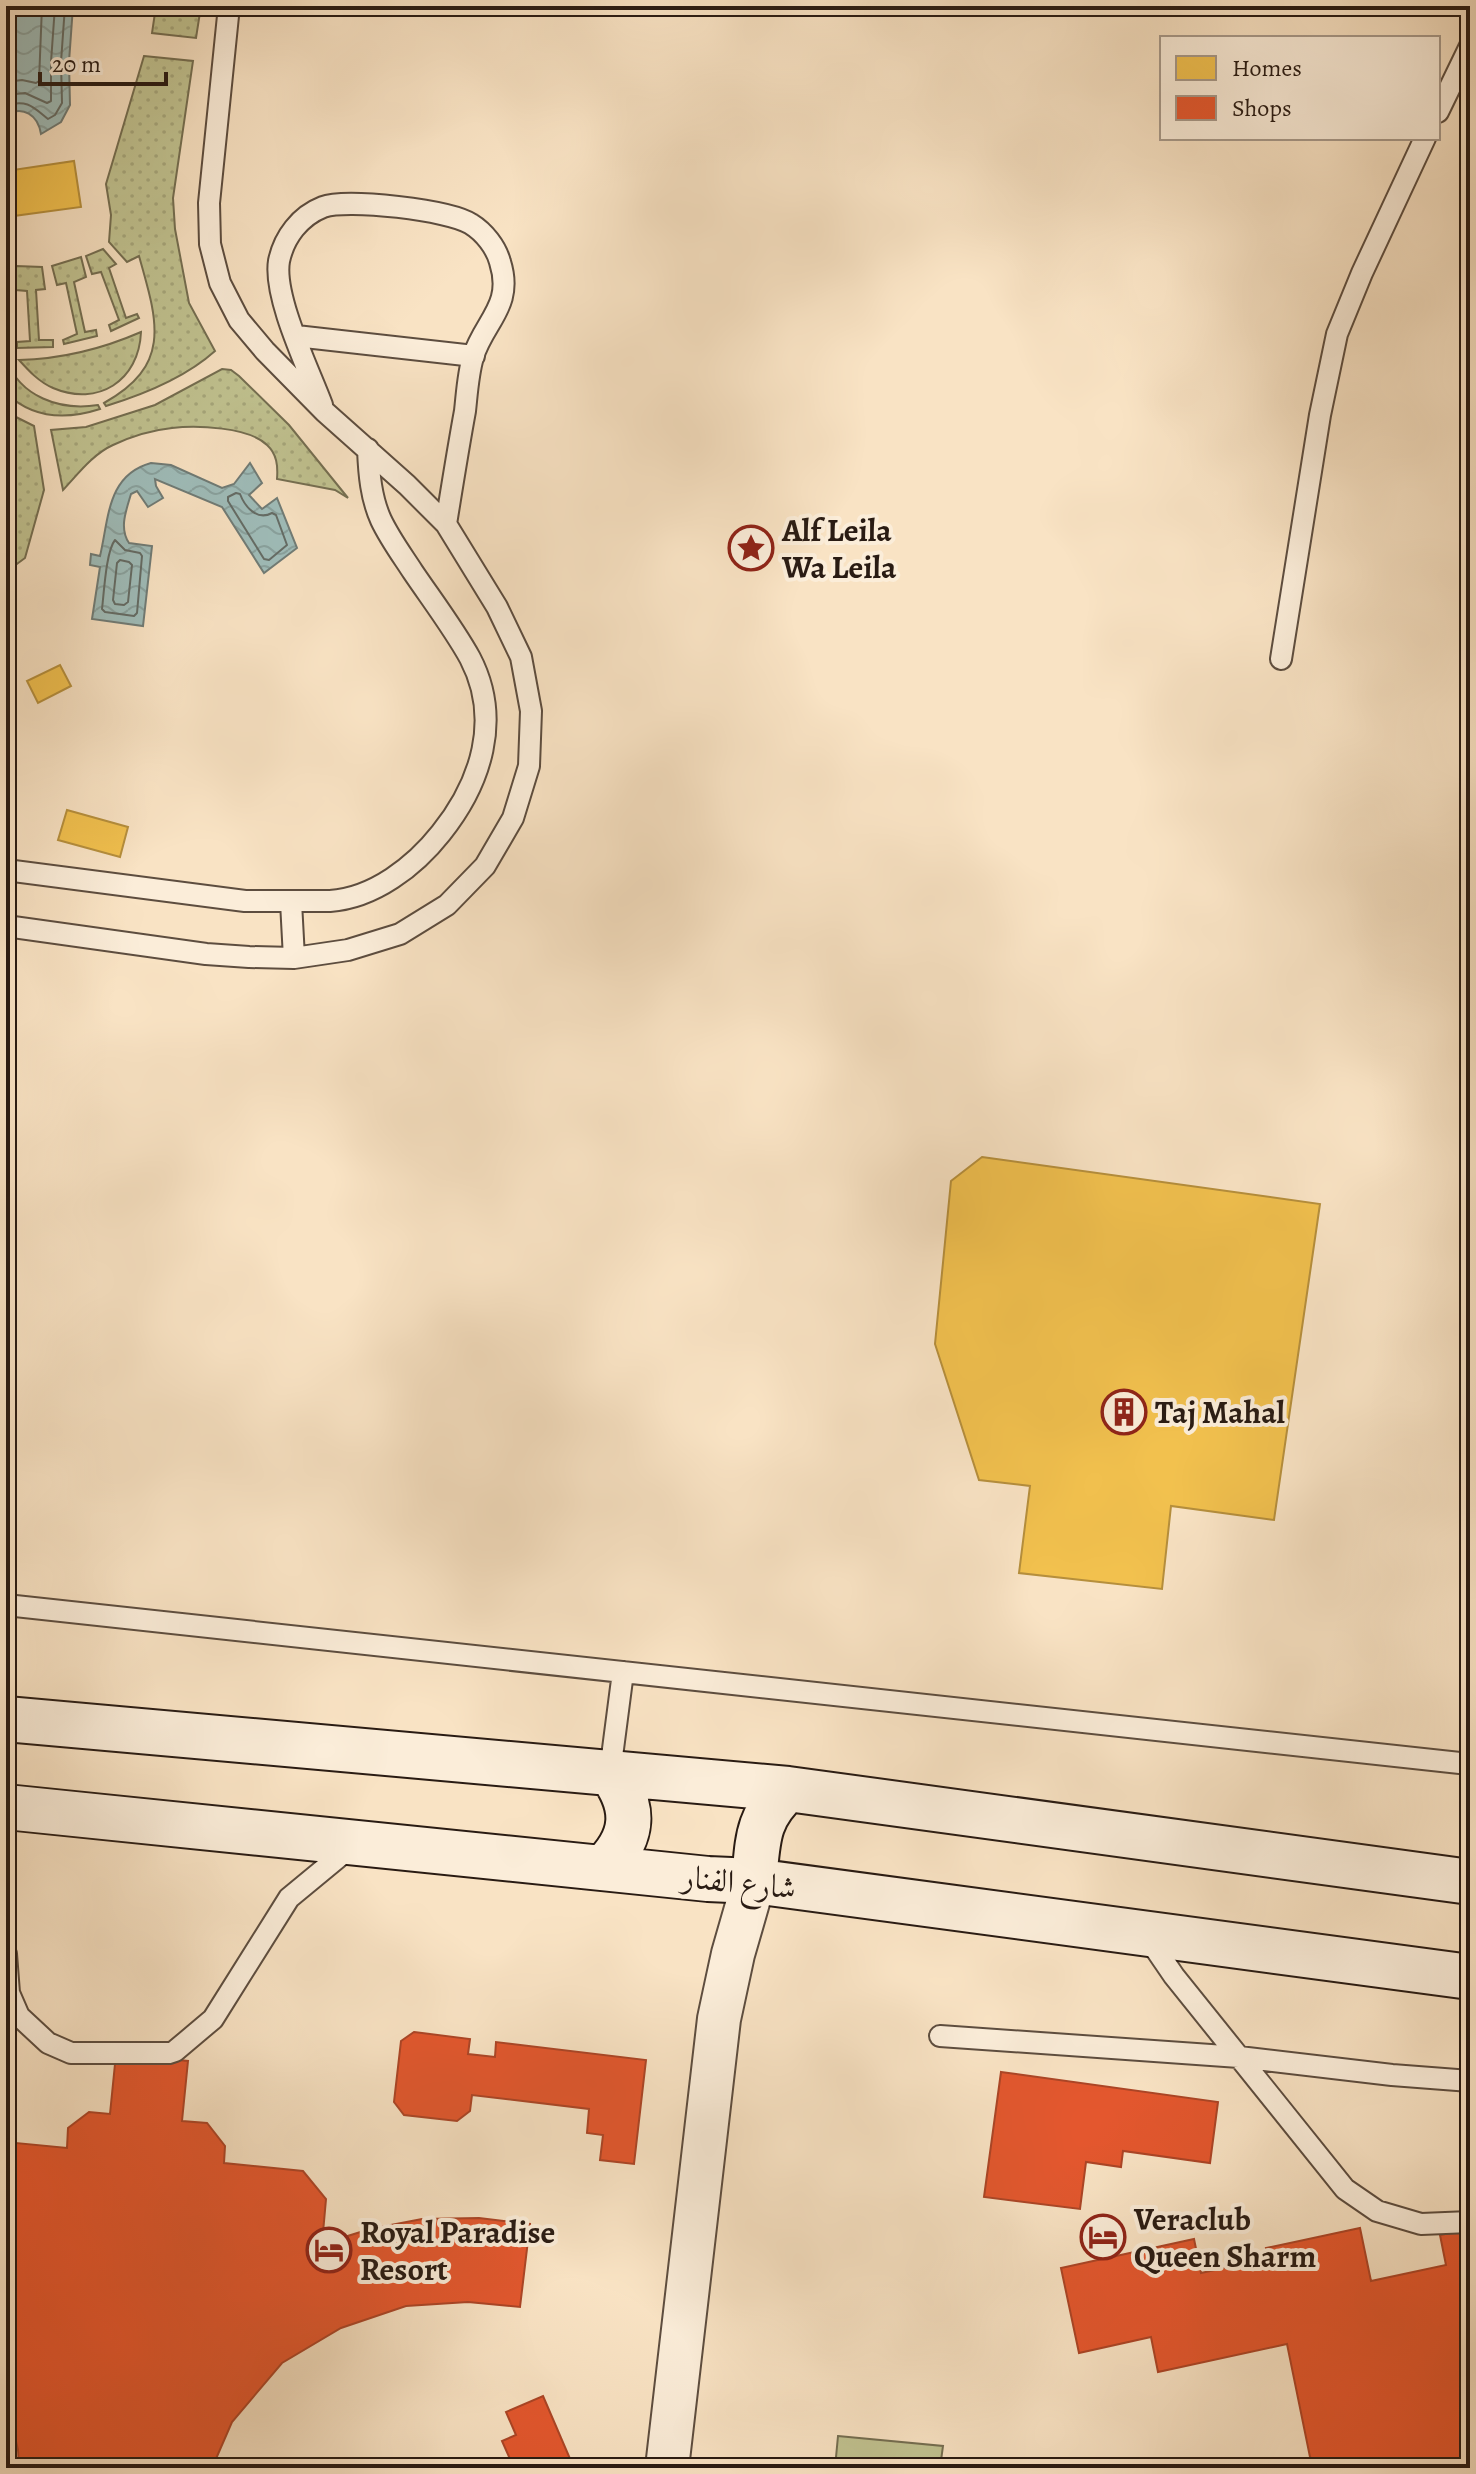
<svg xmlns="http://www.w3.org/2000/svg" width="1476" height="2474" font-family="Alegreya,Amiri,serif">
	<defs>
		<pattern id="grass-dots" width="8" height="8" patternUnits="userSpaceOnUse" patternTransform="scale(2)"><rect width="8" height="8" fill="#c1c391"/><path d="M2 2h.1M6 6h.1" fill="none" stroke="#a6a77c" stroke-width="1.8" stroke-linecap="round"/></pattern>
		<pattern id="water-waves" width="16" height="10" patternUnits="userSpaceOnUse" patternTransform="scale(2)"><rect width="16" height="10" fill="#9fbdba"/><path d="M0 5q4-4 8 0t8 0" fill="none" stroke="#89a29f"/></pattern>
	</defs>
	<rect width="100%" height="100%" fill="#f9e3c4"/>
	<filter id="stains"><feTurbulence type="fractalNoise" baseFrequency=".0025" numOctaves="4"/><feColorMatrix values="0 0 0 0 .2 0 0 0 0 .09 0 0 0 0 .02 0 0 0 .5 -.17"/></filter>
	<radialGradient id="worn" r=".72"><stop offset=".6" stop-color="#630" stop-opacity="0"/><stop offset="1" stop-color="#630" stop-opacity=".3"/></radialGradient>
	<path fill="url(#grass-dots)" stroke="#756f52" stroke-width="2" d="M 156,6 L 201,6 L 196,38 L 152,33 Z
		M 144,56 L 193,61 L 173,198 L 175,229 L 189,303 L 215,351 C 185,378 145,394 106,406 L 104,403 C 173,365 157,320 139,256 L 127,262 L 109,242 L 111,215 L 106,184 Z
		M 103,249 L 116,264 L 109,268 L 126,318 L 137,314 L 139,318 L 111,331 L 109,325 L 119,320 L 101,272 L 92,274 L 86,256 Z
		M 81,257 L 86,277 L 74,282 L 85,332 L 96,330 L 97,336 L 64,344 L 63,340 L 77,334 L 66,283 L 57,285 L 52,266 Z
		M 16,266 L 42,267 L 45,289 L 36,290 L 39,340 L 53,340 L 53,347 L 17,348 L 17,342 L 30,341 L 27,291 L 16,290 Z
		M 141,332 C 139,381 98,407 53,388 C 39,382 29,371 19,360 C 62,359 102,349 141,332 Z
		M 6,359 C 20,397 60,411 98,405 L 100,409 C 66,420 33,419 6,393 Z
		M 222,369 L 231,370 L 239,376 L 289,425 L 348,498 L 335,490 L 277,479 C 278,466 277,454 267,445 C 249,427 196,425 172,428 C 153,430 130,437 113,445 C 93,454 78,474 63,490 L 51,430 L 86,427 L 155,405 Z
		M 6,412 L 34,426 L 44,490 L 25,558 L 14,566 L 6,568 Z"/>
	<path fill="#c1c391" stroke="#756f52" stroke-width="2" d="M 838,2436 L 943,2446 L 940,2468 L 835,2468 Z"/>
	<path fill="url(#water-waves)" stroke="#707c77" stroke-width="2" d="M 6,6 L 73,6 L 69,62 L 70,105 L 61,122 L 41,134 C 38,115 23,105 6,115 Z
		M 151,463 L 171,465 L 222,488 L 234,484 L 250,463 L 262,483 L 249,495 L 262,509 L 277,498 L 297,548 L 264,573 L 222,507 L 155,479 L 156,486 L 163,498 L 148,507 L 137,491 L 131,494 C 126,511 119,528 129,543 L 152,546 L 143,626 L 92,619 L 100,567 L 90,565 L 91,554 L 100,556 C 109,518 107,475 151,463 Z"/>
	<path fill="#f2c14e" stroke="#b68f3c" stroke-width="2" d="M 74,161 L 81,207 L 6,217 L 6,171 Z
		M 60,665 L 71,686 L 38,703 L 27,681 Z
		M 67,810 L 128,827 L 120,857 L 58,840 Z
		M 982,1157 L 1320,1204 L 1274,1520 L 1171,1506 L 1162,1589 L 1019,1573 L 1030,1486 L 979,1480 L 935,1344 L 951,1181 Z"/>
	<path fill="#e4572e" stroke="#ac4526" stroke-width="2" d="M 414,2032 L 470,2039 L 468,2054 L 495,2057 L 496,2042 L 646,2060 L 634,2164 L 600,2160 L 603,2135 L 587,2133 L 589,2109 L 472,2095 L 470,2111 L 457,2121 L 404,2115 L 394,2102 L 401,2041 Z
		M 116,2054 L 188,2061 L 182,2121 L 207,2123 L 225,2146 L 224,2163 L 303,2171 L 326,2199 L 322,2244 L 370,2229 L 422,2219 L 479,2218 L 530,2224 L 520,2307 L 468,2302 L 406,2306 L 341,2328 L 282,2363 L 232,2422 L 212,2468 L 19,2468 L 18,2450 L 6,2399 L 6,2142 L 67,2148 L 68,2128 L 89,2112 L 110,2114 Z
		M 1001,2072 L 1218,2102 L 1210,2163 L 1123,2151 L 1121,2167 L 1086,2162 L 1080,2209 L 984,2197 Z
		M 1360,2228 L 1371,2281 L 1446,2265 L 1440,2235 L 1470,2229 L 1470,2468 L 1325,2468 L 1310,2457 L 1287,2344 L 1158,2372 L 1151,2337 L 1079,2353 L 1061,2268 L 1194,2239 L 1201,2273 L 1269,2258 L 1266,2248 Z
		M 543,2396 L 574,2468 L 514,2468 L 502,2441 L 516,2435 L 506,2412 Z"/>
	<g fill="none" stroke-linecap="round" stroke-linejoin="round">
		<path stroke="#646c66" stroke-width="2" d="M 6,82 L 22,80 L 36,83 L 39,81 L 42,6
			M 6,95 L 25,93 L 47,103 L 51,101 L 51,62 L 55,6
			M 6,105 C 28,100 32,106 48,119 L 55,115 L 62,103 L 61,62 L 65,6
			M 236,493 L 240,494 C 245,507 257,521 272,513 L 276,515 L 287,545 L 269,560 L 264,559 L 228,501 L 228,497 Z
			M 115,540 L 125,550 L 140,553 L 142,556 L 137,613 L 134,616 L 105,612 L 102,609 C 104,593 106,551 115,540 Z
			M 120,560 L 129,562 L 132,565 L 128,602 L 124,605 L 115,604 L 113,600 L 117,563 Z"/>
		<g stroke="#5d4d3f" stroke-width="24">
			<path id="service" d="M 1438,112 L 1470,46
				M 296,336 L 474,356
				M 322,405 C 309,370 273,297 279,261 C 284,237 300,216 323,207 C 346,198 450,210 471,224 C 484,232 496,247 500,262 C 514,306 484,321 473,357 C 468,374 467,393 465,411 C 458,449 452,487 446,524
				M 1281,659 L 1320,415 L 1337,334 L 1362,273 L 1425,138
				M 6,870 L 245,901 L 330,901 C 374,898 415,866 441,833 C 481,783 502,719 470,658 C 454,629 432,600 413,572 C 402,555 390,539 381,520 C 371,498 369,474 368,449
				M 291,902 L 294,958
				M 6,926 L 206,954 L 249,957 L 294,958 L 348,950 L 400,934 L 447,905 L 485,866 L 513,818 L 529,766 L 531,711 L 521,657 L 497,607 L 446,524 L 407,485 L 325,412 L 265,351 L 239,320 L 220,283 L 210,244 L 209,203 L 229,6
				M 6,1605 L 1469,1764
				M 610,1772 L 623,1672
				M 1146,1935 L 1174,1976 L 1345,2189 L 1377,2211 L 1421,2224 L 1470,2222
				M 6,1954 L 9,1993 L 19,2016 L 48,2043 L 71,2053 L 169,2053 L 175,2051 L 213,2019 L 289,1898 L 352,1846
				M 940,2036 L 1239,2057 L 1392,2075 L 1470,2081"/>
		</g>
		<g stroke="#5d4d3f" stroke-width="46">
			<path id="minor" d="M 667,2468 L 719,2019 L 733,1954 L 754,1881"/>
		</g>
		<g stroke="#291b13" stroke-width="48">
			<path id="secondary" d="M 6,1719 L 788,1789 L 1470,1882
				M 6,1807 L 708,1879 L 754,1881 L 1470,1977
				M 603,1868 C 635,1837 636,1807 610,1772
				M 754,1881 C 758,1841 756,1818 788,1789"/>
		</g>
		<use href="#service" stroke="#fbedd9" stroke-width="20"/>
		<use href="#minor" stroke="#fbedd9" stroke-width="42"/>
		<use href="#secondary" stroke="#fbedd9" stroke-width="44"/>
	</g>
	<defs>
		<g id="sight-ring" transform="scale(2.3)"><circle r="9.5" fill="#fbedd9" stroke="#8f2418" stroke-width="1.5"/><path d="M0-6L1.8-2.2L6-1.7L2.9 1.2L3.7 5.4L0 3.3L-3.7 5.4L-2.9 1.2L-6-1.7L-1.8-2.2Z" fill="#8f2418"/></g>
		<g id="building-ring" transform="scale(2.3)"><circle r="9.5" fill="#fbedd9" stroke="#8f2418" stroke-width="1.5"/><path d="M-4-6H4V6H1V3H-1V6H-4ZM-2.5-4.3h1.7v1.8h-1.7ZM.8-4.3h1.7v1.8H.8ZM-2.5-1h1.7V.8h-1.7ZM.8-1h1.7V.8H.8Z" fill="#8f2418"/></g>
		<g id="hotel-ring" transform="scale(2.3)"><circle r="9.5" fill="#fbedd9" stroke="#8f2418" stroke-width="1.5"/><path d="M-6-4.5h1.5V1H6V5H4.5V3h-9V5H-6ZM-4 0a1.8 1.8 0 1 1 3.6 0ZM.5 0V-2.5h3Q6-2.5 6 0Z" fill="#8f2418"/></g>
	</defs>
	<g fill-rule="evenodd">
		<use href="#sight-ring" x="751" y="548"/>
		<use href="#building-ring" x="1124" y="1412"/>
		<use href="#hotel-ring" x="1103" y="2237"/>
		<use href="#hotel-ring" x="329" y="2250"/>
	</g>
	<g text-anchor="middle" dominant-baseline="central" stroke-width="8" stroke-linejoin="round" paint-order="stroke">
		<g font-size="32" font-weight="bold" fill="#291b13" stroke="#fbedd9" text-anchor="start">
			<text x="782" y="530">Alf Leila<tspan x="782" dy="37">Wa Leila</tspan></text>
			<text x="1155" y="1412">Taj Mahal</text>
			<text x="1134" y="2219">Veraclub<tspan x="1134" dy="37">Queen Sharm</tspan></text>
			<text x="360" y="2232">Royal Paradise<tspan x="360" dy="37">Resort</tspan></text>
		</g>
		<g font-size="32" fill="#291b13" stroke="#fbedd9">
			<text transform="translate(739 1882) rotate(6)">شارع الفنار</text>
		</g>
	</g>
	<rect width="1476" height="2474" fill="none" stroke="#f9e3c4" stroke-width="32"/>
	<rect x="8" y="8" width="1460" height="2458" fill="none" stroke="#291b13" stroke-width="4"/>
	<rect x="16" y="16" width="1444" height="2442" fill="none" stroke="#291b13" stroke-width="2"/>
	<rect x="1160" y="36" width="280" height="104" fill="#fbedd9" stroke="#a7998a" stroke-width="2"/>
	<rect x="1176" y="56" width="40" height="24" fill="#f2c14e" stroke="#a7998a" stroke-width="2"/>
	<text x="1232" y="76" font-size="24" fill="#291b13">Homes</text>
	<rect x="1176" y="96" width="40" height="24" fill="#e4572e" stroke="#a7998a" stroke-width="2"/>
	<text x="1232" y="116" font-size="24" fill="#291b13">Shops</text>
	<path d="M40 72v12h126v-12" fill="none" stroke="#291b13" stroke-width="4"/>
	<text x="52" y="72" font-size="24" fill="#291b13" stroke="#fbedd9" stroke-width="6" paint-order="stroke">20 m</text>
	<rect width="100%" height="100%" filter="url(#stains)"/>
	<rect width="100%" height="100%" fill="url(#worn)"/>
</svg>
